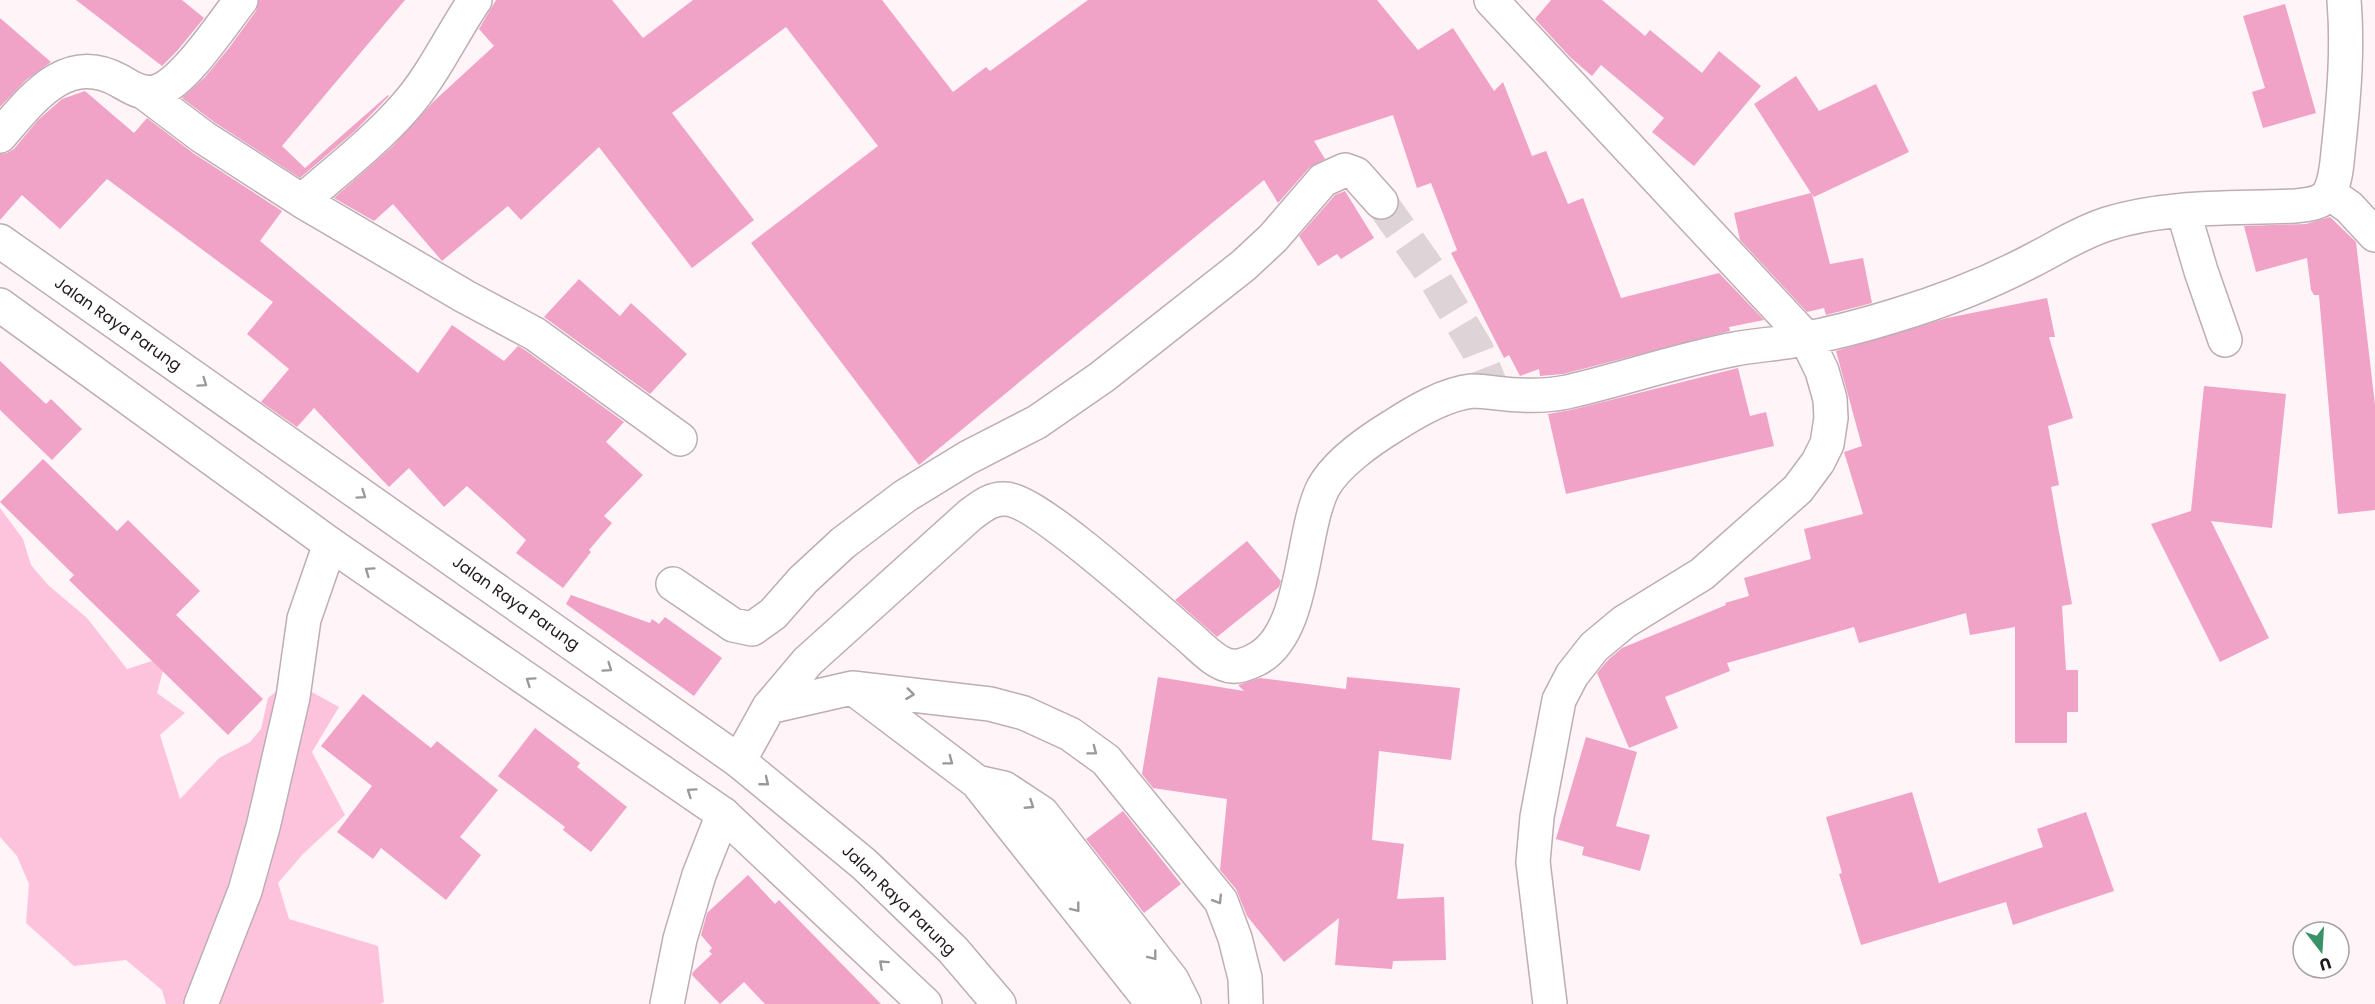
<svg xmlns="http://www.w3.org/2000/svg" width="2375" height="1004" font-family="Poppins,sans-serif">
	<rect width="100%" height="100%" fill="#fff4f8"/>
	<path fill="#fdc3dd" d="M 0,508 L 23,539 L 31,565 L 48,585 L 87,618 L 127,669 L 167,656 L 157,693 L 185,713 L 160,735 L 180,799 L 219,758 L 250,742 L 261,729 L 268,698 L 290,680 L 339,707 L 312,752 L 345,815 L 303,854 L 278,883 L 289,919 L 378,946 L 384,1002 L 380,1004 L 166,1004 L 162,990 L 126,960 L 74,966 L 26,923 L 29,884 L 17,856 L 0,837 Z"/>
	<path fill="#f0a3c7" d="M 76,0 L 182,0 L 204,18 L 177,51 L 162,66 Z
		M 259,0 L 405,0 L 282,146 L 305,168 L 388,95 L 389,96 L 355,131 L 300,178 L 214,122 L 182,98 L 205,77 L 229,48 L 256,11 Z
		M 496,0 L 612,0 L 643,38 L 693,0 L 882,0 L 953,92 L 986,67 L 990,71 L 1088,0 L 1377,0 L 1418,50 L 1453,28 L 1494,91 L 1503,82 L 1532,156 L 1546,151 L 1568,204 L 1583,198 L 1621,298 L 1719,273 L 1764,320 L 1729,327 L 1730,331 L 1563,374 L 1540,376 L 1539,369 L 1520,376 L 1509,355 L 1504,358 L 1451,253 L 1457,250 L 1431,183 L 1417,188 L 1393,115 L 1314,141 L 1325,159 L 1309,168 L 1278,203 L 1264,180 L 919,465 L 751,243 L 878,146 L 786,27 L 672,113 L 754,220 L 692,268 L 599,147 L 521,220 L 508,206 L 442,261 L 393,204 L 374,221 L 334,198 L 393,146 L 433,102 L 494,46 L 479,29 Z
		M 1551,0 L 1602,0 L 1645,36 L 1650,30 L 1702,73 L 1719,51 L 1761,86 L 1694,166 L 1652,132 L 1664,118 L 1601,65 L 1592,76 L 1571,58 L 1535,19 Z
		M 2285,4 L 2316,113 L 2263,128 L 2252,92 L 2265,88 L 2243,16 Z
		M 0,18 L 51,62 L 26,80 L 0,107 Z
		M 1796,76 L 1819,111 L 1876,84 L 1909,152 L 1814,197 L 1812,194 L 1830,264 L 1863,258 L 1872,303 L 1826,315 L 1824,308 L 1807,312 L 1740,240 L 1734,213 L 1811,193 L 1754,104 Z
		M 85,91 L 134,133 L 147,118 L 193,153 L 282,211 L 260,241 L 418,373 L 452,325 L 504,361 L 518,346 L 525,350 L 624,422 L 606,442 L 643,475 L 604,516 L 612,523 L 589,550 L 591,552 L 563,588 L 516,553 L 526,540 L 467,486 L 444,507 L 409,468 L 389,487 L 314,408 L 297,427 L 261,402 L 289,369 L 247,334 L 273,302 L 107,179 L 60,229 L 22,195 L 0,220 L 0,154 L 7,153 L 14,149 L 38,120 L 62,99 Z
		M 1345,191 L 1374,238 L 1341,259 L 1337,254 L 1318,266 L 1299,236 L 1335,195 Z
		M 2330,217 L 2356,242 L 2375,405 L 2375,510 L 2338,514 L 2319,295 L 2314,295 L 2311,290 L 2307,258 L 2256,272 L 2244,226 L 2306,224 Z
		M 579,279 L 620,316 L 631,303 L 687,354 L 650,394 L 544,317 Z
		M 2047,298 L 2055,337 L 2049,337 L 2073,418 L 2048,426 L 2059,485 L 2051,487 L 2072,604 L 2062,606 L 2066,670 L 2078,670 L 2078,712 L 2067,712 L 2067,743 L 2015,743 L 2015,627 L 1970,635 L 1966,613 L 1859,643 L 1854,627 L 1727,663 L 1730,671 L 1665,697 L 1678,728 L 1629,748 L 1597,673 L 1608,660 L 1622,648 L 1726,605 L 1725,603 L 1749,596 L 1744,578 L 1811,559 L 1804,529 L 1863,514 L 1844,452 L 1862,446 L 1836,351 L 1947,318 Z
		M 0,361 L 46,404 L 51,399 L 82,429 L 52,460 L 0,410 Z
		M 1738,368 L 1750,416 L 1766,412 L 1774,446 L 1566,494 L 1548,414 L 1571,410 Z
		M 2204,386 L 2286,394 L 2272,528 L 2211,521 L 2269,638 L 2220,662 L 2151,524 L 2191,511 Z
		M 43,459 L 117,531 L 128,520 L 200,591 L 176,615 L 263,699 L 228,735 L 69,580 L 74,575 L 0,502 Z
		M 1247,541 L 1281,581 L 1279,587 L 1217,637 L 1175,600 Z
		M 571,595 L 650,623 L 652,619 L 659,624 L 665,617 L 722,658 L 694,696 L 566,604 Z
		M 1158,677 L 1244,691 L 1238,685 L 1260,678 L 1346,689 L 1347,677 L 1460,688 L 1451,760 L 1379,751 L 1372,840 L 1404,844 L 1397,899 L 1444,897 L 1446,960 L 1393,961 L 1392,969 L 1335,965 L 1339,918 L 1284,962 L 1247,916 L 1236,889 L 1220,870 L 1227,799 L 1153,788 L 1142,774 Z
		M 363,694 L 431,748 L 437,741 L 498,790 L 460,837 L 481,855 L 446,900 L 381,848 L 373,859 L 337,832 L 372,786 L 321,746 Z
		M 535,728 L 580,763 L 577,767 L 627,807 L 591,852 L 563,830 L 565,827 L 498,776 Z
		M 1586,737 L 1637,752 L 1616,826 L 1650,835 L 1640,871 L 1582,855 L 1584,847 L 1556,839 Z
		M 1912,792 L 1939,883 L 2043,847 L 2037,829 L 2086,812 L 2114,891 L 2013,925 L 2006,902 L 1861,945 L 1839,874 L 1842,873 L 1826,817 Z
		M 1123,811 L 1181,884 L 1144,913 L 1086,839 Z
		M 748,875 L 775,904 L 779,900 L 881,1004 L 765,1004 L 744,982 L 720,1004 L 692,975 L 693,972 L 712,954 L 709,951 L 712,948 L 701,935 L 707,913 Z"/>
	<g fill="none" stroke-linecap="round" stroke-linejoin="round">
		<path stroke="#ded3d7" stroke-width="33" stroke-dasharray="33 16" stroke-linecap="butt" d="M 1381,202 L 1432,274 L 1477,349 L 1494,393"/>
		<g stroke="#beadb4" stroke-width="36">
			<path id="minor" d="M 1491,0 L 1806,338 L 1822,371 L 1830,399 L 1831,418 L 1827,444 L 1818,462 L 1798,489 L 1702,574 L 1624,622 L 1594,647 L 1572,675 L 1559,700 L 1537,817 L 1533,862 L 1550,1004
				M 146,94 L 203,137 L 302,201 L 464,296 L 535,334 L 680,439
				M 0,136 C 32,99 66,51 120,81 C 132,88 144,96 158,91 C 185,81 223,23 241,0
				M 2329,193 L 2349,207 L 2375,235
				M 302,201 C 336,171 374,142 404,108 C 433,76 451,35 475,0
				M 2183,210 L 2201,271 L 2225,340
				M 673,584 L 733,625 L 752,629 L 773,614 L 803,580 L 843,543 L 905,496 L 967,458 L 1037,422 L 1102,377 L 1244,265 L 1273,238 L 1323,180 L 1345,170 L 1356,174 L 1381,202
				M 854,689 L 977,782 L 1153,1004
				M 769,707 L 852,688 L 990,704 L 1024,713 L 1070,734 L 1106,760 L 1221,901 L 1235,938 L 1245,978 L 1246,1004
				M 739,761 L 769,707 L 808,661 L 970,515 C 981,507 991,498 1005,499 C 1037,499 1157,610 1187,635 C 1199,645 1216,665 1232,666 C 1239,667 1249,663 1255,660 C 1306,636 1300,534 1323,488 C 1336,464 1370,440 1393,426 C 1416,411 1445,394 1472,391 C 1480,391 1488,392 1496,393 C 1520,396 1543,397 1567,392 C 1623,379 1678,360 1735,349 C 1756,345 1777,344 1798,340 C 1831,334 1865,325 1897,315 C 1943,301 1987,284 2029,262 C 2055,249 2079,233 2107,224 C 2167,205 2233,209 2295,206 C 2306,205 2322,204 2329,193 C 2337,179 2337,159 2339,143 C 2344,96 2348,48 2344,0
				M 977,782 L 1004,788 L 1042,813 L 1172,980 L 1184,1004
				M 201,1004 L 245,891 L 263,827 L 293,697 L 304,619 L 330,544
				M 667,1004 L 680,939 L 699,875 L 723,814"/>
		</g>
		<g stroke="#beadb4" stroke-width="36">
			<path id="highway" d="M 0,241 L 739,761 L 864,864 L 953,950 L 999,1004
				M 0,305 L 330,544 L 723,814 L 925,1004"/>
		</g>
		<use href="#minor" stroke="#fff" stroke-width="33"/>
		<use href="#highway" stroke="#fff" stroke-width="33"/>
	</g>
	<defs><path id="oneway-chevron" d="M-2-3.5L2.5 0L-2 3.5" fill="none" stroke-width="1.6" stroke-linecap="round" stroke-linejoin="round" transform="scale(1.5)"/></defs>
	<g stroke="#9b9899">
		<use href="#oneway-chevron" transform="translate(203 383) rotate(35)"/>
		<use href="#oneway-chevron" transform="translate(362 495) rotate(35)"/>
		<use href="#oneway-chevron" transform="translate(369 571) rotate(-145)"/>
		<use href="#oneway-chevron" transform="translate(608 668) rotate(35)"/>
		<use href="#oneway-chevron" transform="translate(530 681) rotate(-145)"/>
		<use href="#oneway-chevron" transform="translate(910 694) rotate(7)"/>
		<use href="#oneway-chevron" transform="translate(1093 751) rotate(37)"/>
		<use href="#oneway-chevron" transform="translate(949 761) rotate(37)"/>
		<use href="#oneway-chevron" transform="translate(765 782) rotate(39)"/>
		<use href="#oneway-chevron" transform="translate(691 792) rotate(-145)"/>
		<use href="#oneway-chevron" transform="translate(1030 805) rotate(33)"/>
		<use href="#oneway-chevron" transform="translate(1218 900) rotate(58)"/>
		<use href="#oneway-chevron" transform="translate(1076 908) rotate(52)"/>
		<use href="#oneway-chevron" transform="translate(1153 956) rotate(52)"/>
		<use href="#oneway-chevron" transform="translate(883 964) rotate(-138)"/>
	</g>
	<g text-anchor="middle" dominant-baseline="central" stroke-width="5" stroke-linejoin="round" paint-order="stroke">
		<g font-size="16" fill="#211a1d" stroke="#fff">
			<text transform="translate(118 324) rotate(35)">Jalan Raya Parung</text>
			<text transform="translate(516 603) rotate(35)">Jalan Raya Parung</text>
			<text transform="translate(899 900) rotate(44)">Jalan Raya Parung</text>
		</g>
	</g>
	<g transform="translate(2321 950) rotate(163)"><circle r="28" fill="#ffffff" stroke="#a6a3a5" stroke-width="1.5"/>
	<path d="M0-4.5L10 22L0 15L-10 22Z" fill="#399165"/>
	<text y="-9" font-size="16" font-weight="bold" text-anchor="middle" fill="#211a1d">U</text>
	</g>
</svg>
